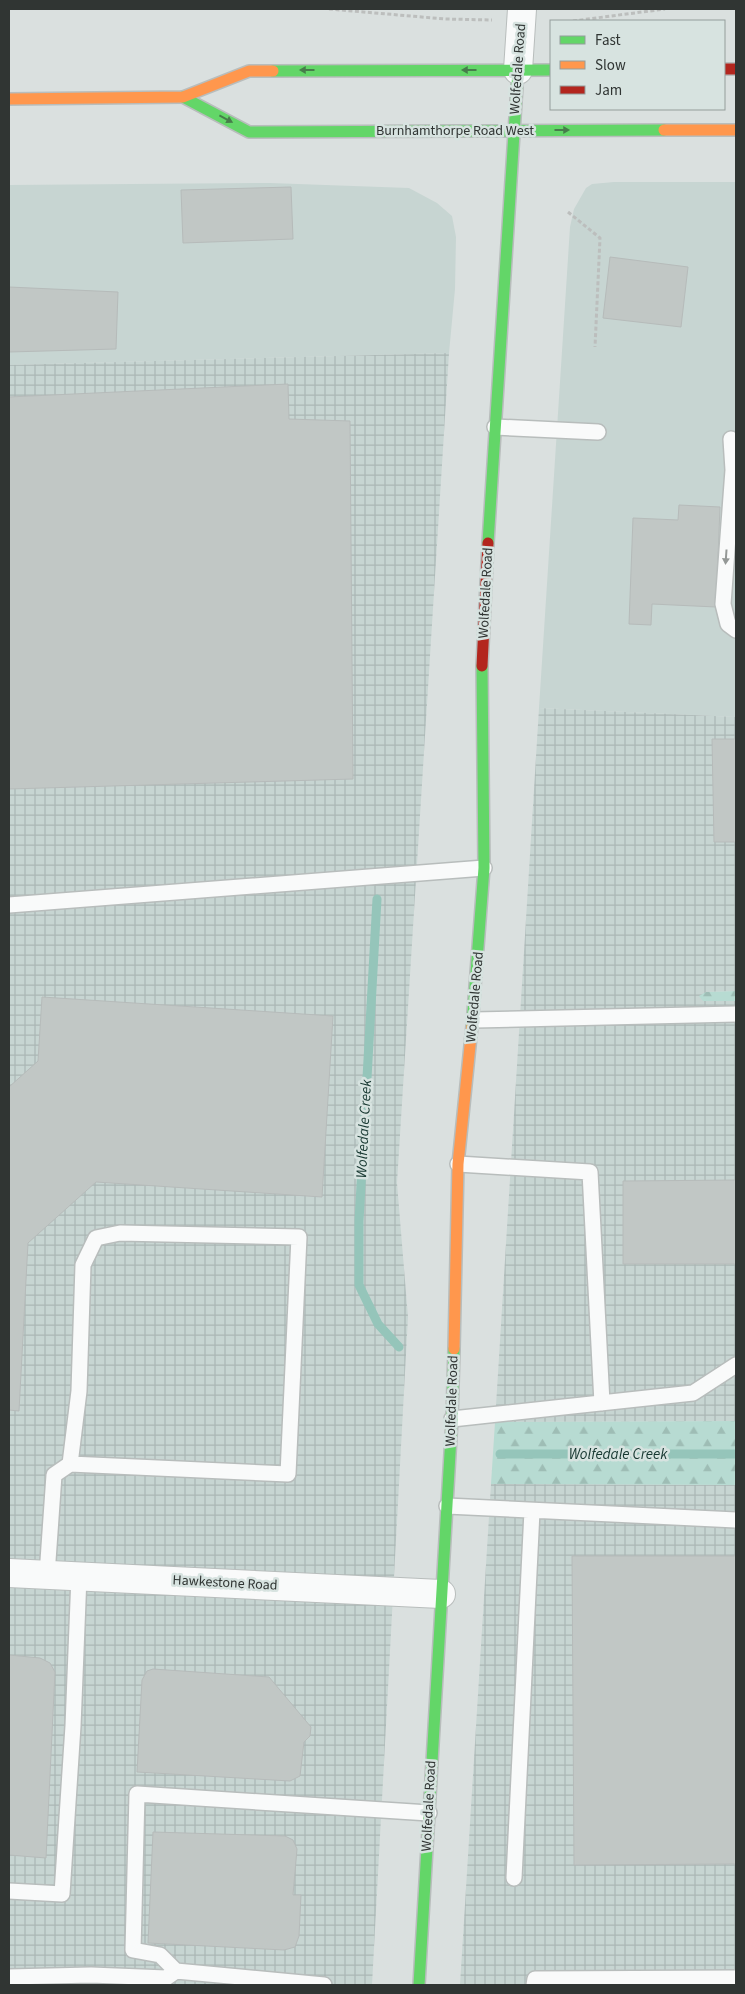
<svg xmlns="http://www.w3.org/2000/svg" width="745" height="1994" font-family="'Source Sans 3',sans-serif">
	<defs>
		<pattern id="industrial-grid" width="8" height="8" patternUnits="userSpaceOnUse" patternTransform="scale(1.25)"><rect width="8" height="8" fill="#c7d5d2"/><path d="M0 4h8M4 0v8" fill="none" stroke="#abb7b5"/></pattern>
		<pattern id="forest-firs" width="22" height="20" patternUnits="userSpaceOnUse" patternTransform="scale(1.25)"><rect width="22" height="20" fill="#b7dbd2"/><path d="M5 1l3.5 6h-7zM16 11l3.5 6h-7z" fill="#9ebdb5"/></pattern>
	</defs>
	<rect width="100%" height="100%" fill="#dae0df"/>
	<path fill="#c7d5d2" d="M 614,182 L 736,182 L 736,717 L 539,708 L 570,227 L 574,209 L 586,188 L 592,184 Z
		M 270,183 L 409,188 L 437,203 L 452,216 L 456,237 L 455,289 L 449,353 L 9,365 L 9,185 Z"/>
	<path fill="url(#industrial-grid)" d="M 449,353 L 397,1183 L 408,1317 L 372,1985 L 9,1985 L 9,365 Z
		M 539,708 L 736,717 L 736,991 L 706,992 L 703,1001 L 736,1001 L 736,1421 L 495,1422 Z
		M 491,1484 L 736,1485 L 736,1985 L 460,1985 Z"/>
	<path fill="url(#forest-firs)" d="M 736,991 L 736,1001 L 703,1001 L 699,996 L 706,992 Z
		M 736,1421 L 736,1485 L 491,1484 L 495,1422 Z"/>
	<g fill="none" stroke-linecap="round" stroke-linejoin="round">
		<path stroke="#95c5ba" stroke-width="9" d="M 377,899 L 359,1221 L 359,1285 L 378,1324 L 399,1347
			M 500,1454 L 736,1454"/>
	</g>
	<path fill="#c1c7c5" stroke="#b6bbba" d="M 291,187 L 293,239 L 183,243 L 181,190 Z
		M 610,257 L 688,267 L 681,327 L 603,318 Z
		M 9,287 L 118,292 L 116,349 L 9,352 Z
		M 288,384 L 289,419 L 350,421 L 353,779 L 9,789 L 9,397 Z
		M 679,505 L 720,507 L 716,607 L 652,604 L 651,625 L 629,624 L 633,518 L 678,520 Z
		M 712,739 L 736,739 L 736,842 L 714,842 Z
		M 42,997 L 333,1016 L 322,1197 L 96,1182 L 28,1243 L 19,1411 L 9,1410 L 9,1087 L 38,1061 Z
		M 736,1180 L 736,1264 L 623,1264 L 623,1181 Z
		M 572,1556 L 736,1556 L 736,1864 L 574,1865 Z
		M 9,1655 L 40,1658 L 50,1663 L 55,1672 L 46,1858 L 9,1855 Z
		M 153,1669 L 269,1677 L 311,1727 L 310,1736 L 304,1742 L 300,1776 L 290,1781 L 137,1772 L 142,1680 L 147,1671 Z
		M 153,1832 L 285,1836 L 293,1840 L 297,1849 L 293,1895 L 301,1895 L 299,1936 L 295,1947 L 284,1950 L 148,1943 Z
		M 86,1982 L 134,1985 L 86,1985 Z"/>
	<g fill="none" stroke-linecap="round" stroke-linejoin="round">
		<g stroke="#b8bdbc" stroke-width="18">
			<path id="lane" d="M 495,427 L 598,432
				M 731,439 L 733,470 L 723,604 L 728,624 L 736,630
				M 9,905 L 484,868
				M 474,1020 L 736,1014
				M 458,1164 L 590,1172 L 602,1403
				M 452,1419 L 693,1393 L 736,1365
				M 447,1506 L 736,1520
				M 47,1575 L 54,1475 L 70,1464 L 79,1391 L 83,1265 L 96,1238 L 120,1233 L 299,1237 L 288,1474 L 70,1464
				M 514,1878 L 532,1511
				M 9,1891 L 62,1894 L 73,1726 L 79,1576
				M 176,1971 L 160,1955 L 133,1950 L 137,1794 L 429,1813
				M 9,1977 L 91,1975 L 166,1978 L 176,1971 L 324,1985
				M 534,1985 L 535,1979 L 736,1978"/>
		</g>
		<g stroke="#b8bdbc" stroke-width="30">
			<path id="street" d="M 518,70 L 522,9
				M 9,1573 L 441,1594"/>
		</g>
		<g stroke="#b8bdbc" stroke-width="14">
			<path id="fast" d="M 273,71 L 551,70
				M 183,97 L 249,132 L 664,130
				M 488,543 L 518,70
				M 472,1026 L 484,868 L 482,666
				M 419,1985 L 452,1419 L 454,1349"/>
		</g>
		<g stroke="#b8bdbc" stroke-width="14">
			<path id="slow" d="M 9,99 L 183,97 L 249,71 L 273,71
				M 664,130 L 736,130
				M 454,1349 L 458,1164 L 472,1026"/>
		</g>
		<g stroke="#b8bdbc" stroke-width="14">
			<path id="jam" d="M 724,69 L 736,69
				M 482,666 L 488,543"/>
		</g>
		<path stroke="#bcbebd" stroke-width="3" stroke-dasharray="4 2.5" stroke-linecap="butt" d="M 329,9 L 445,19 L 492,20
			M 573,21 L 665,9
			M 568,212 L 600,238 L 595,347"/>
		<use href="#lane" stroke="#f9fafa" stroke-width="15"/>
		<use href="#street" stroke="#f9fafa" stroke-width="28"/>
		<use href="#fast" stroke="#63d668" stroke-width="11"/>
		<use href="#slow" stroke="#ff974d" stroke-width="11"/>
		<use href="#jam" stroke="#b3261e" stroke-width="11"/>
	</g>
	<defs><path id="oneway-solid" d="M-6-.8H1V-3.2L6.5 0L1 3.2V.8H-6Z" transform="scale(1.25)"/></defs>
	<g fill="#477d4b">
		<use href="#oneway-solid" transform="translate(307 70) rotate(180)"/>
		<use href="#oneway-solid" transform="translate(469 70) rotate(-180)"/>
		<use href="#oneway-solid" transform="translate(226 119) rotate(28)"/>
		<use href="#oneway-solid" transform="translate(562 130)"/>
	</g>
	<use fill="#949896" href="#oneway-solid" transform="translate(726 557) rotate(94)"/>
	<g text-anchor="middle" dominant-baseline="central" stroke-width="5" stroke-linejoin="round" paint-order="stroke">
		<g font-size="14" fill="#303533" stroke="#d7e3e0">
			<text transform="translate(518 69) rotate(-86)">Wolfedale Road</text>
			<text x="455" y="131">Burnhamthorpe Road West</text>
			<text transform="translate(486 593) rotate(-87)">Wolfedale Road</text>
			<text transform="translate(475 997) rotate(-85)">Wolfedale Road</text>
			<text transform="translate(452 1401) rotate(-88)">Wolfedale Road</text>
			<text transform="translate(225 1583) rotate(3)">Hawkestone Road</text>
			<text transform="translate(429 1806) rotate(-87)">Wolfedale Road</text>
		</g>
		<g font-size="15" font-style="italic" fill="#163730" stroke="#d7e3e0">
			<text transform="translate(364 1129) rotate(-87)">Wolfedale Creek</text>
			<text x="618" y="1454">Wolfedale Creek</text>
		</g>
	</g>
	<rect width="745" height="1994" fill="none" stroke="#303533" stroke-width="20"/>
	<rect x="550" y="20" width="175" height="90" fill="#d7e3e0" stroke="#949d9b"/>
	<rect x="560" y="36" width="25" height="8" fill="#63d668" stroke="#949d9b"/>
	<text x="595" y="45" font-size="15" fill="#303533">Fast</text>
	<rect x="560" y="61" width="25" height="8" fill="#ff974d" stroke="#949d9b"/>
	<text x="595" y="70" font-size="15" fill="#303533">Slow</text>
	<rect x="560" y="86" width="25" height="8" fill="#b3261e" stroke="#949d9b"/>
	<text x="595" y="95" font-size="15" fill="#303533">Jam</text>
</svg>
